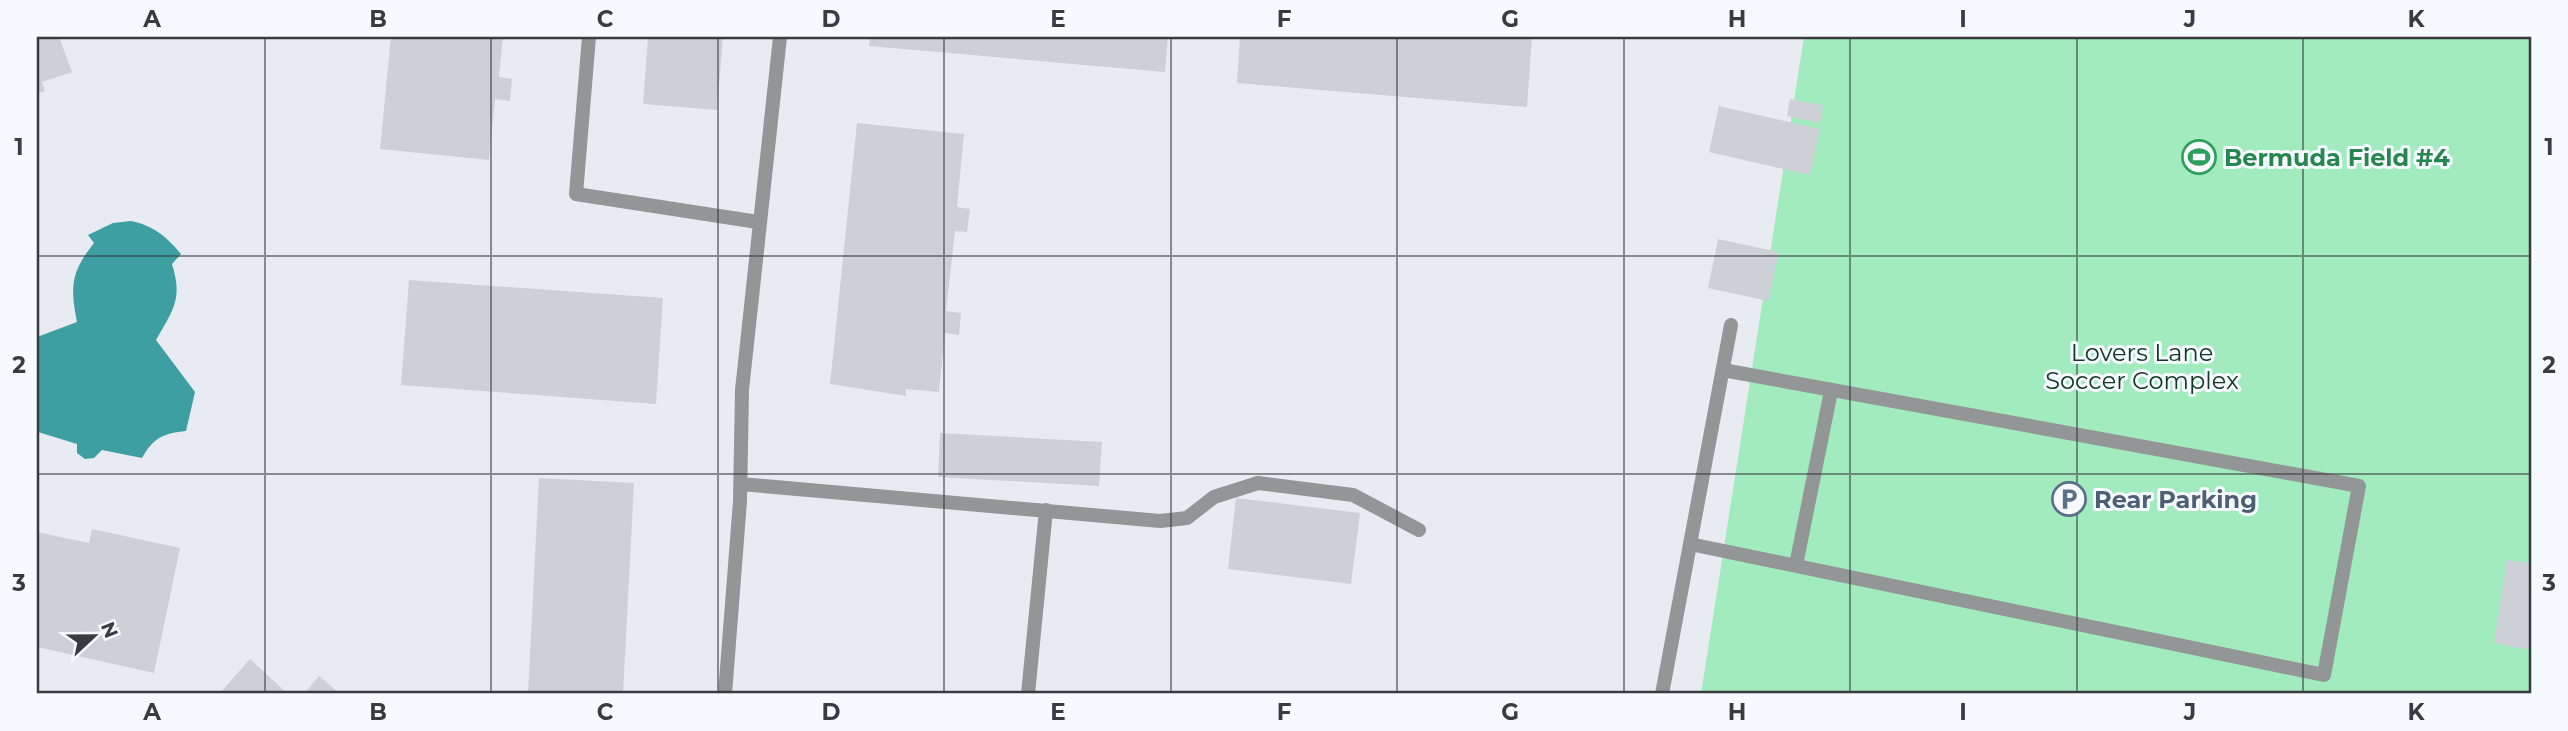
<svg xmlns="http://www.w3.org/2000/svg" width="2568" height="731" font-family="Montserrat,sans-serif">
	<rect width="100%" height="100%" fill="#e8ebf2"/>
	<path fill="#a1ebbf" d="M 1804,37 L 2531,37 L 2531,694 L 1701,694 Z"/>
	<path fill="#3d9fa1" d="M 131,221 C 154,226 166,236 181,254 L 172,264 C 183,299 173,310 156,340 L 195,392 L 186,431 C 164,433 153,438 142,458 L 102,450 L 94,458 L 85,459 L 77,453 L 77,444 L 38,432 L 37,337 L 77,322 C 70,286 71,272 94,243 L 88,235 L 113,223 Z"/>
	<path fill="#cdd0d7" d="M 37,37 L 59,37 L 72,72 L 42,82 L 45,91 L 37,94 Z
		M 391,37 L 503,37 L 499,77 L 512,79 L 510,101 L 495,99 L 489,160 L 380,149 Z
		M 648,37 L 723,37 L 717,110 L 643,104 Z
		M 870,37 L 1168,37 L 1165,72 L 869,46 Z
		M 1240,37 L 1532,37 L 1527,107 L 1237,83 Z
		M 1790,99 L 1823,105 L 1820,123 L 1787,116 Z
		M 1719,106 L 1820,129 L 1810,175 L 1709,152 Z
		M 857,123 L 964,134 L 957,207 L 970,209 L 967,232 L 955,231 L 946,311 L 961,313 L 959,335 L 945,333 L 939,392 L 906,389 L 906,396 L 830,384 Z
		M 1718,239 L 1779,252 L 1768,301 L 1708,288 Z
		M 409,280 L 663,298 L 656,404 L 401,385 Z
		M 940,433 L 1102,442 L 1099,486 L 938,477 Z
		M 539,478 L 634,483 L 623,694 L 528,694 Z
		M 1236,498 L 1360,513 L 1351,584 L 1228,569 Z
		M 92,529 L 180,548 L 154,673 L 37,647 L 37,532 L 89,543 Z
		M 2507,560 L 2531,563 L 2531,650 L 2494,643 Z
		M 250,659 L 288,694 L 219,694 Z
		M 319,676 L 340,694 L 304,694 Z"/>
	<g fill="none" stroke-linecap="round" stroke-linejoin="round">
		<path stroke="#929696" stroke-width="14" d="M 589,37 L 576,194 L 758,222
			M 741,484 L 1160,521 L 1187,518 L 1214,497 L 1258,483 L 1353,495 L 1419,530
			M 1690,544 L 2324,675 L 2359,486 L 1723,370
			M 1796,565 L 1831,391
			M 725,694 L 740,501 L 742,390 L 780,37
			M 1028,694 L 1046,510
			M 1662,694 L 1731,325"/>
	</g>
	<path fill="none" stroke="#3a3b3e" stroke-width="2" stroke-opacity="0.55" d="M 265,37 L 265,694M 491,37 L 491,694M 718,37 L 718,694M 944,37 L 944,694M 1171,37 L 1171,694M 1397,37 L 1397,694M 1624,37 L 1624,694M 1850,37 L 1850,694M 2077,37 L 2077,694M 2303,37 L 2303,694M 37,256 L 2531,256M 37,474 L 2531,474"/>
	<defs>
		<g id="stadium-ring" transform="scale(1.75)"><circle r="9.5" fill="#f6f9fe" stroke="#2e9e5b" stroke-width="1.5"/><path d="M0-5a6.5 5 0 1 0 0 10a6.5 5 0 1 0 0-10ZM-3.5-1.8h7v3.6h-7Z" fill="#2e9e5b"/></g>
		<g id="parking-ring" transform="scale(1.75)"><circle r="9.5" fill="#f6f9fe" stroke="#5c6f8a" stroke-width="1.5"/><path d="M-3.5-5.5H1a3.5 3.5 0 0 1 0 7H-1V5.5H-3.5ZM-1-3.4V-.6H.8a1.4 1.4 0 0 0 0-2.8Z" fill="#5c6f8a"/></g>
	</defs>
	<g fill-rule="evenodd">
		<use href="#stadium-ring" x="2199" y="157"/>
		<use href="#parking-ring" x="2069" y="499"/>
	</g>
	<g text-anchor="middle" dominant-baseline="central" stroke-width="6" stroke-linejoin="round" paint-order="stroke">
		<g font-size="24" font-weight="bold" fill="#27864d" stroke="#f6f9fe" text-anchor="start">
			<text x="2224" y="157">Bermuda Field #4</text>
		</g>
		<g font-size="24" fill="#103723" stroke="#f6f9fe">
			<text x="2142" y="352">Lovers Lane<tspan x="2142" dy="28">Soccer Complex</tspan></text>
		</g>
		<g font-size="24" font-weight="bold" fill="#4e5e75" stroke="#f6f9fe" text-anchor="start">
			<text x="2094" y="499">Rear Parking</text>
		</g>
	</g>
	<rect width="2568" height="731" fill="none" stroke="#f6f9fe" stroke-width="77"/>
	<g transform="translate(94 636) rotate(68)" stroke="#f6f9fe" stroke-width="5" paint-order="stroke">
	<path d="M0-5L12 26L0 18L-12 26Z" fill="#3a3b3e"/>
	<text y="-10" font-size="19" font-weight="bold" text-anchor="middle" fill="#3a3b3e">N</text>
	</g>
	<rect x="38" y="38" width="2492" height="654" fill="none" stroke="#3a3b3e" stroke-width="2.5"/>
	<g font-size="23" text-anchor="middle" font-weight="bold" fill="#3a3b3e">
		<text x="152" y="27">A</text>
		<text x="378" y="27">B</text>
		<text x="605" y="27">C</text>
		<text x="831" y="27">D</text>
		<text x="1058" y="27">E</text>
		<text x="1284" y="27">F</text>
		<text x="1510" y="27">G</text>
		<text x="1737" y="27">H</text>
		<text x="1963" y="27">I</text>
		<text x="2190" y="27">J</text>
		<text x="2416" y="27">K</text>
		<text x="19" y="155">1</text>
		<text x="2549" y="155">1</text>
		<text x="19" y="373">2</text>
		<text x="2549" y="373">2</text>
		<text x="19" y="591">3</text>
		<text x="2549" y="591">3</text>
		<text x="152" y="720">A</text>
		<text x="378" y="720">B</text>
		<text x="605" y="720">C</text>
		<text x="831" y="720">D</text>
		<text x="1058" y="720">E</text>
		<text x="1284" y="720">F</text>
		<text x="1510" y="720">G</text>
		<text x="1737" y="720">H</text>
		<text x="1963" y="720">I</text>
		<text x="2190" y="720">J</text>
		<text x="2416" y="720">K</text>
	</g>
</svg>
